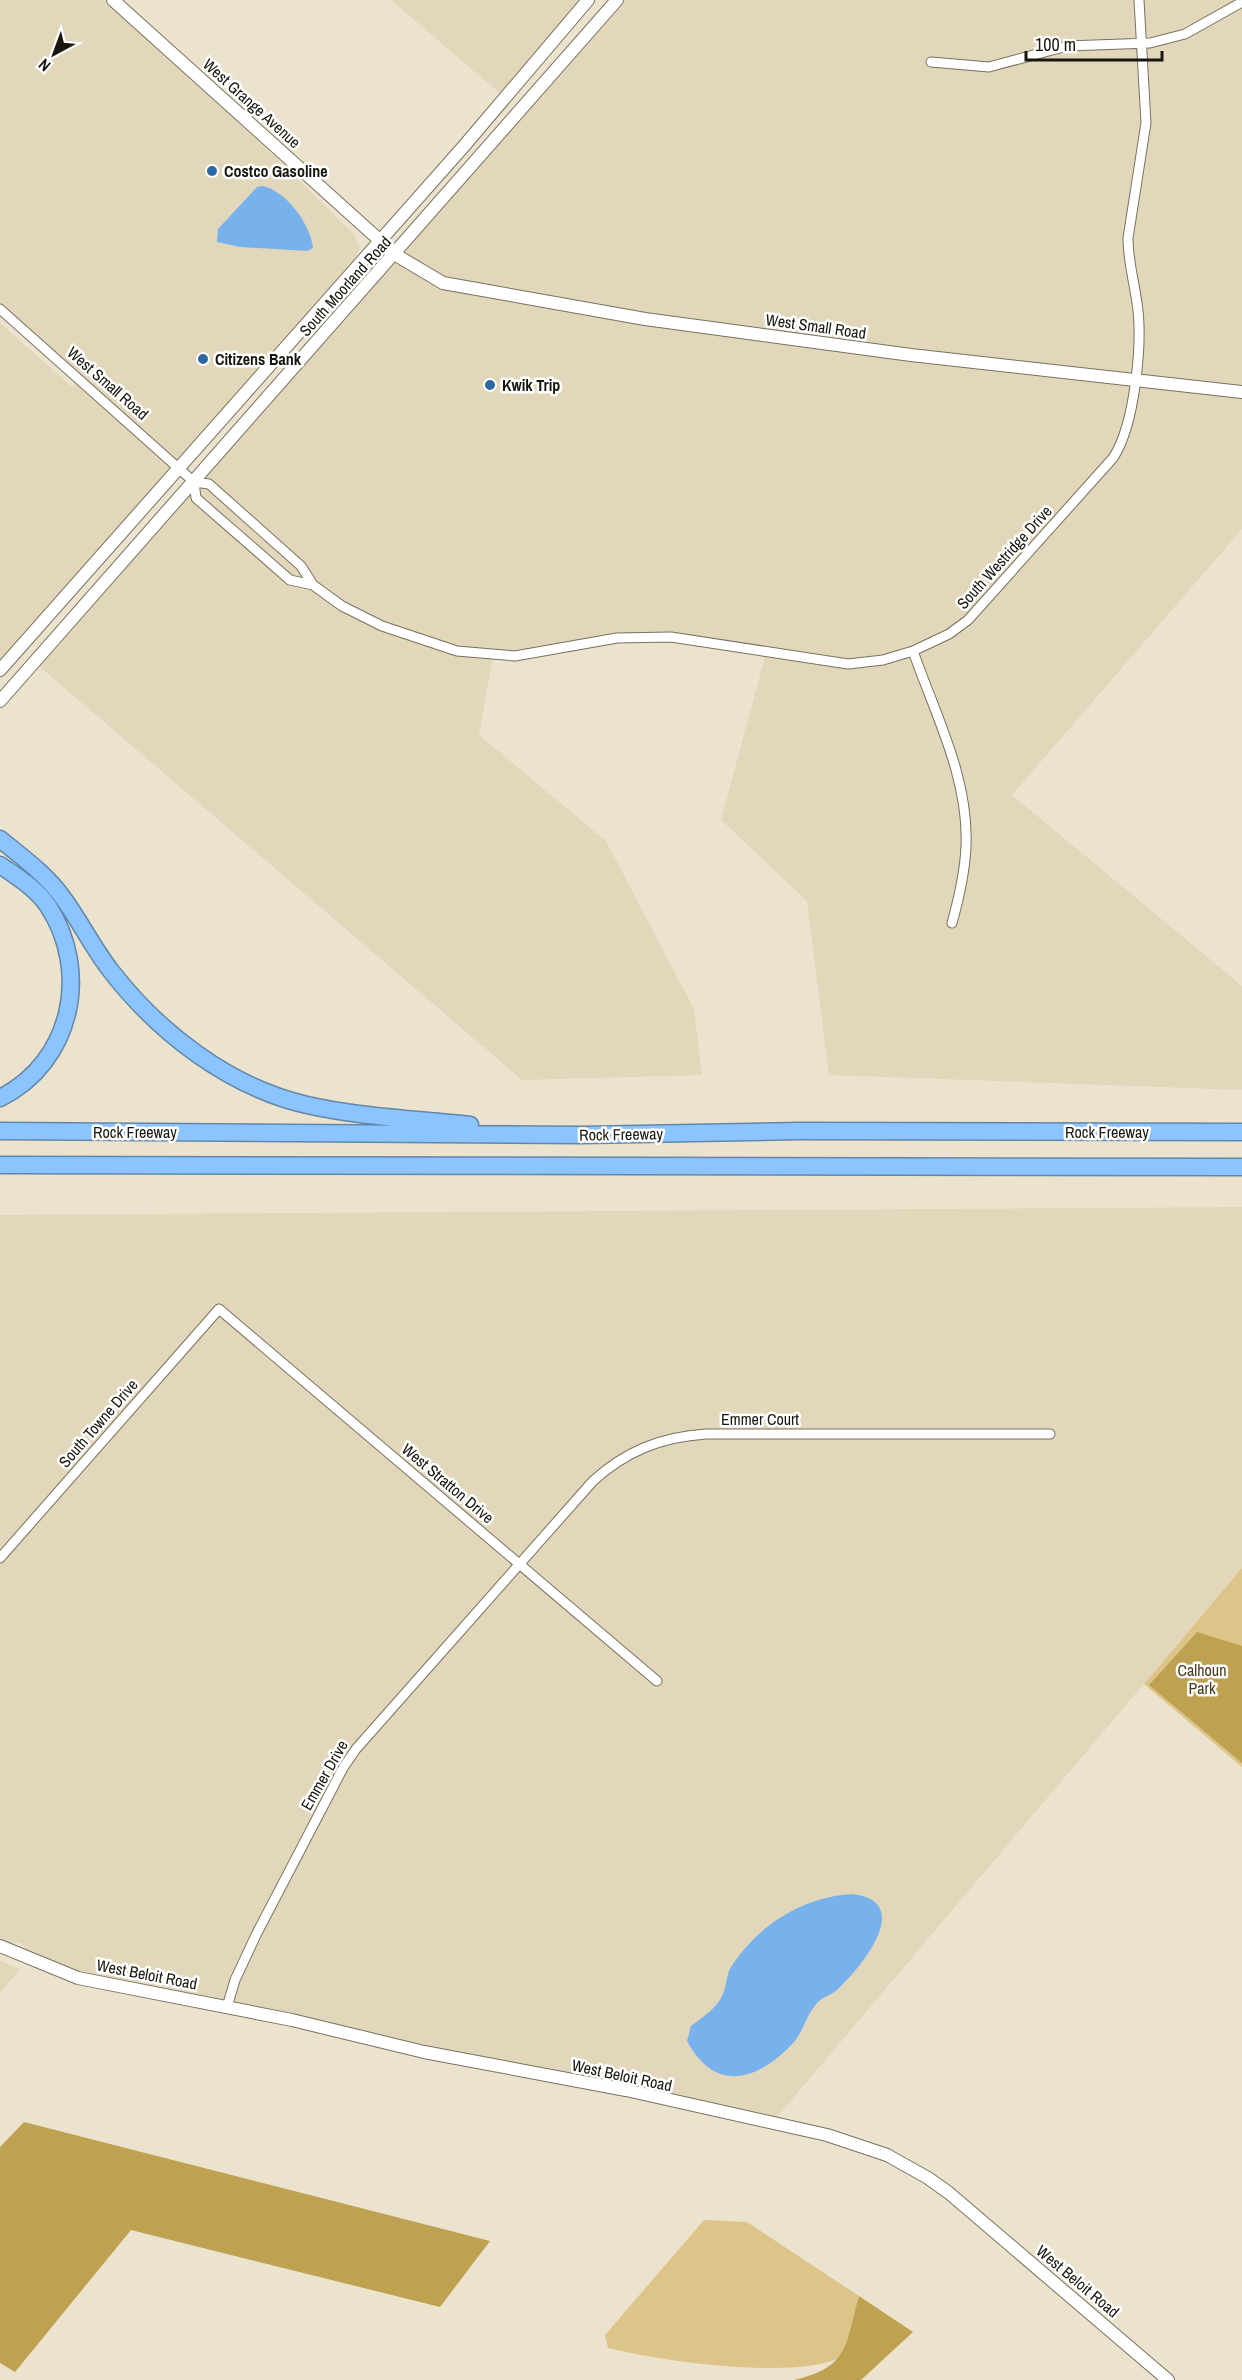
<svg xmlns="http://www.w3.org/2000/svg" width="1242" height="2380" font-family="'Archivo Narrow',sans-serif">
	<rect width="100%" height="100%" fill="#ece3ce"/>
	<path fill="#e2d7bb" d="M 0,0 L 107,0 L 201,85 L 353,233 L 360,247 L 356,257 L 339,276 L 0,661 L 0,323 L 72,387 L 82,375 L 0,304 Z
		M 391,0 L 588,0 L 504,97 Z
		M 617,0 L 1242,0 L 1242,529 L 1012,795 L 1242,986 L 1242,1090 L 829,1075 L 807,901 L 721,820 L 766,653 L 643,636 L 493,656 L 479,735 L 606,841 L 694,1009 L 702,1075 L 522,1080 L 34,662 Z
		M 1242,1207 L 1242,1568 L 772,2123 L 38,1963 L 20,1942 L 0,1946 L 0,1215 Z
		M 0,1961 L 20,1969 L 0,1993 Z"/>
	<path fill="#ddc589" d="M 1242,1568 L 1242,1767 L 1144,1684 Z
		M 704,2220 L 747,2222 L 859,2296 C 856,2308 847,2350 841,2357 C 797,2380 664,2362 608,2348 L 605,2335 Z"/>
	<path fill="#bea151" d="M 1197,1632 L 1242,1646 L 1242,1763 L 1149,1685 Z
		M 24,2122 L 490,2241 L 440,2307 L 131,2230 L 15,2372 L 0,2363 L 0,2147 Z
		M 859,2296 L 913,2332 L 861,2380 L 794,2380 C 850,2367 845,2345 859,2296 Z"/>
	<path fill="#78b2ed" d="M 262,186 C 286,190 311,225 313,248 L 307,251 L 240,247 L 217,242 L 218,229 L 257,187 Z
		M 852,1894 C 858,1895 865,1896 870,1899 C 905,1917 854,1974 837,1990 C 831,1995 823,1997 818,2002 C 807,2013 804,2030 794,2042 C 759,2080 716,2095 687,2041 L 691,2026 C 703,2017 717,2008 723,1994 C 727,1985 726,1975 731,1967 C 758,1925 803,1897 852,1894 Z"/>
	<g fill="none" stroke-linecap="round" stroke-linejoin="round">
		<g stroke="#78715e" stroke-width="11">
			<path id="street" d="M 931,62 L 989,67 L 1067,46 L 1150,43 L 1185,34 L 1242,2
				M 0,309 L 194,482
				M 194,482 L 196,498 L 290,580 L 313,585 L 342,606 L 382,626 L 457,651 L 515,656 L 617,638 L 671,637 L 848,664 L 883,660 L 913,651 L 949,634 L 968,620 L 1113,458 C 1135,425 1143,342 1137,303 C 1134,281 1128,261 1128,238 L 1146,123 L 1139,0
				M 194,482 L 209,484 L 301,566 L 313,585
				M 913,651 C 935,714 969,778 966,846 C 965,872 959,898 952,923
				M 0,1558 L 219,1309 L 657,1681
				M 227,2007 L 235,1980 L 256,1935 L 343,1768 L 356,1749 L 593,1481 C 626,1451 661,1437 706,1434 L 1050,1434"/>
		</g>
		<g stroke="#78715e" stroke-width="14">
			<path id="secondary" d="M 113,0 L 396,255 L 443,283 L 645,319 L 911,355 L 1242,392
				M 0,670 L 464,146 L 588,0
				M 0,701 L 617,0
				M 0,1946 L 78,1978 L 292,2020 L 424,2052 L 626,2090 L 827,2135 L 887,2155 L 928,2178 L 949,2193 L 1168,2380"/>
		</g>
		<g stroke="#6387aa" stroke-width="19">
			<path id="highway" d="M 0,839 C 23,858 46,874 63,898 C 80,921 93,948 111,971 C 159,1033 229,1087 307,1105 C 360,1117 416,1119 470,1125
				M 0,865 C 17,877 36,888 48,906 C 91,972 72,1062 0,1098
				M 0,1131 L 582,1135 L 798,1131 L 1242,1132
				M 0,1165 L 1242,1167"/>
		</g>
		<use href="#street" stroke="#fff" stroke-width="9"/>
		<use href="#secondary" stroke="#fff" stroke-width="12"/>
		<use href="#highway" stroke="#8bc4fe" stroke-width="16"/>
	</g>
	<g fill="#2d69a0" stroke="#fff" stroke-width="2">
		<circle cx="212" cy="171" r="6"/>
		<circle cx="203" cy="359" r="6"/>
		<circle cx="490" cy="385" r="6"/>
	</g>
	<g text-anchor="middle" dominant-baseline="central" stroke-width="5" stroke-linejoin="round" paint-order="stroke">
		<g font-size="16" fill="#19160f" stroke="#fff">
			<text transform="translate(252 103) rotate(42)">West Grange Avenue</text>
			<text transform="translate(345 286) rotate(-48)">South Moorland Road</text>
			<text transform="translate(816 326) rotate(8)">West Small Road</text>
			<text transform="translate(108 383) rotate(41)">West Small Road</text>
			<text transform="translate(1004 557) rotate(-48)">South Westridge Drive</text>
			<text x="135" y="1132">Rock Freeway</text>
			<text x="1107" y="1132">Rock Freeway</text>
			<text transform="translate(621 1134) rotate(-1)">Rock Freeway</text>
			<text x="760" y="1419">Emmer Court</text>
			<text transform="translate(98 1423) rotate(-49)">South Towne Drive</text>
			<text transform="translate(448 1483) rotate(40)">West Stratton Drive</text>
			<text transform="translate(324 1775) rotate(-60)">Emmer Drive</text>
			<text transform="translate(147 1974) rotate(11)">West Beloit Road</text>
			<text transform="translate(622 2075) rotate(12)">West Beloit Road</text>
			<text transform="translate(1078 2281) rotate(40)">West Beloit Road</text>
		</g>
		<g font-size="16" font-weight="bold" fill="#19160f" stroke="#fff" text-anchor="start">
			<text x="224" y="171">Costco Gasoline</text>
			<text x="215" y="359">Citizens Bank</text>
			<text x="502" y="385">Kwik Trip</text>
		</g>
		<g font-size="16" fill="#443815" stroke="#fff">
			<text x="1202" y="1670">Calhoun<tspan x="1202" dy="18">Park</tspan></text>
		</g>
	</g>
	<g transform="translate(54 54) rotate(221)" stroke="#ffffff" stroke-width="4.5" paint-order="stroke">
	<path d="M0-4.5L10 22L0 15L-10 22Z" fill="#19160f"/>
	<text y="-9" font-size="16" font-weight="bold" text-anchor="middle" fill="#19160f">N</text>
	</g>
	<path d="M1026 51v9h136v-9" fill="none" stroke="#19160f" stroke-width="3"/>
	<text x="1035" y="51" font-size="18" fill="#19160f" stroke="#ffffff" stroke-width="4.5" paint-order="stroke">100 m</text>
</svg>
